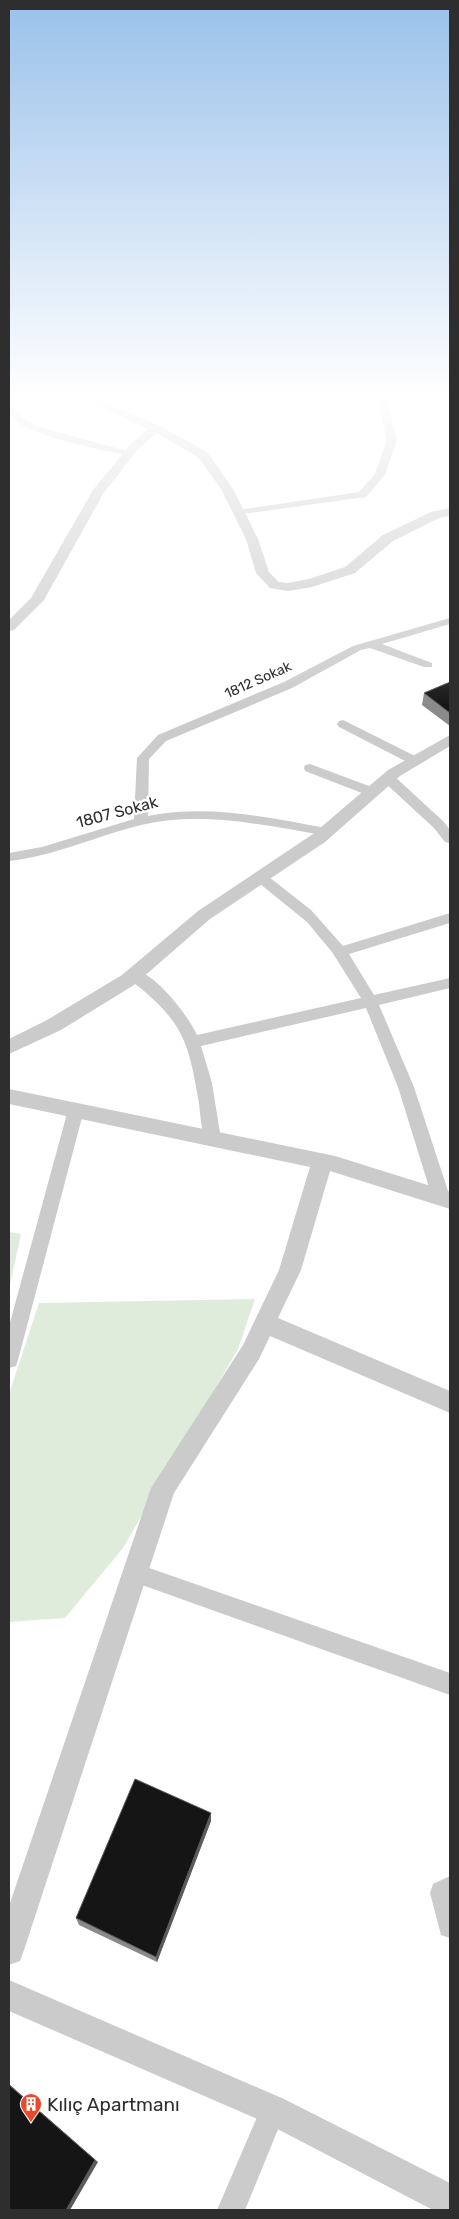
<svg xmlns="http://www.w3.org/2000/svg" width="459" height="2219" font-family="Rubik,sans-serif">
	<rect width="100%" height="100%" fill="#fff"/>
	<path fill="#e0ecdb" d="M 9,1232 L 21,1234 L 9,1289 Z
		M 255,1299 L 238,1349 L 123,1548 L 65,1618 L 9,1622 L 9,1394 L 39,1303 Z"/>
	<g fill="none" stroke-linecap="round" stroke-linejoin="round">
		<path fill="#cbcbcb" fill-rule="evenodd" d="M 377,397 L 386,397 L 397,440 L 385,475 L 366,497 L 235,515 L 234,513 L 239,510 L 359,492 L 375,474 L 387,440 Z
			M 9,404 L 12,405 L 20,416 L 36,426 L 134,453 L 129,456 C 104,450 28,436 13,418 C 9,414 9,410 9,404 Z
			M 450,618 L 450,624 L 382,644 L 432,663 L 432,667 L 424,667 L 370,648 L 361,650 L 292,688 L 166,741 L 149,759 L 148,816 C 208,804 267,817 326,828 L 331,829 L 333,832 L 331,835 L 326,836 C 265,825 202,811 141,825 C 96,836 55,856 9,861 L 9,853 L 42,847 L 134,819 L 137,758 L 158,735 L 284,682 L 353,646 Z
			M 343,720 L 419,758 L 421,761 L 419,764 L 411,764 L 339,727 L 337,724 L 339,721 Z
			M 310,764 L 377,789 L 379,792 L 372,796 L 367,795 L 305,771 L 304,768 L 305,765 Z
			M 388,774 L 393,775 L 444,822 L 450,830 L 450,843 L 445,842 L 434,828 L 383,781 L 382,778 Z
			M 259,871 L 264,873 L 311,910 L 343,946 L 450,913 L 450,923 L 349,954 L 374,995 L 450,978 L 450,988 L 379,1005 L 414,1087 L 450,1197 L 447,1202 L 441,1204 L 435,1202 L 432,1197 L 398,1087 L 366,1008 L 201,1046 L 212,1083 L 221,1139 L 219,1144 L 213,1145 L 207,1144 C 200,1131 201,1112 198,1098 C 188,1036 179,1018 129,979 L 127,975 L 129,971 C 151,965 189,1017 197,1035 L 361,998 L 332,952 L 307,922 L 254,879 L 252,876 Z
			M 76,1104 L 82,1106 L 84,1110 L 18,1360 L 16,1366 L 9,1368 L 9,1326 L 68,1110 L 70,1106 Z
			M 135,1563 L 450,1673 L 450,1695 L 128,1580 L 125,1573 L 128,1566 Z
			M 450,1876 L 450,1938 L 441,1935 L 430,1893 L 433,1884 Z
			M 273,2097 L 282,2101 L 286,2110 L 245,2210 L 217,2210 L 264,2101 Z"/>
		<path fill="#cbcbcb" fill-rule="evenodd" d="M 80,397 L 95,397 L 160,426 L 207,452 L 233,489 L 258,539 L 269,572 L 279,582 L 288,583 L 309,579 L 345,567 L 383,535 L 431,512 L 450,508 L 450,516 L 439,518 L 393,541 L 355,573 L 312,587 L 288,591 L 270,588 L 256,573 L 246,539 L 221,489 L 199,458 L 157,433 L 138,449 L 103,494 L 44,600 L 14,630 L 9,631 L 9,620 L 31,598 L 93,490 L 130,445 L 148,429 Z
			M 450,735 L 450,746 L 400,776 L 325,842 L 210,919 L 134,985 L 61,1030 L 9,1054 L 9,1039 L 47,1020 L 122,975 L 198,911 L 313,834 L 388,770 Z
			M 9,1089 L 335,1156 L 450,1192 L 450,1209 L 330,1171 L 301,1270 L 278,1318 L 450,1391 L 450,1413 L 270,1336 L 259,1359 L 174,1493 L 24,1950 L 20,1961 L 9,1965 L 9,1906 L 151,1488 L 243,1345 L 279,1270 L 310,1167 L 9,1104 Z
			M 9,1980 L 284,2099 L 450,2183 L 450,2210 L 433,2210 L 262,2121 L 9,2011 Z"/>
	</g>
	<path fill="#8a8a8a" d="M 450,682 L 450,726 L 422,705 L 424,693 Z
		M 211,1821 L 157,1962 L 79,1925 L 76,1918 Z"/>
	<path fill="#5b5b5b" d="M 211,1813 L 211,1821 L 157,1962 L 156,1957 Z
		M 9,2084 L 98,2162 L 70,2210 L 66,2210 Z"/>
	<path fill="#151515" stroke="#5b5b5b" d="M 450,682 L 450,713 L 424,693 Z
		M 135,1779 L 211,1813 L 156,1957 L 76,1918 Z
		M 9,2085 L 95,2160 L 66,2210 L 9,2210 Z"/>
	<linearGradient id="sky" x2="0" y2="1"><stop stop-color="#9ac1ea"/><stop offset="0.56" stop-color="#fff"/><stop offset="1" stop-color="#fff" stop-opacity="0"/></linearGradient>
	<rect width="459" height="708" fill="url(#sky)"/>
	<defs>
		<g id="building-pin" transform="scale(1.125)"><path d="M0 17L-7.5 6A9.5 9.5 0 1 1 7.5 6Z" fill="#ea4a2b" stroke="#fff"/><path d="M-4-6H4V6H1V3H-1V6H-4ZM-2.5-4.3h1.7v1.8h-1.7ZM.8-4.3h1.7v1.8H.8ZM-2.5-1h1.7V.8h-1.7ZM.8-1h1.7V.8H.8Z" fill="#fff"/></g>
	</defs>
	<g fill-rule="evenodd">
		<use href="#building-pin" x="31" y="2104"/>
	</g>
	<g text-anchor="middle" dominant-baseline="central" stroke-width="5" stroke-linejoin="round" paint-order="stroke">
		<g font-size="14" fill="#2e2e2e" stroke="#fff">
			<text transform="translate(258 680) rotate(-24)">1812 Sokak</text>
		</g>
		<g font-size="16" fill="#2e2e2e" stroke="#fff">
			<text transform="translate(117 812) rotate(-15)">1807 Sokak</text>
		</g>
		<g font-size="19" fill="#2e2e2e" stroke="#fff" text-anchor="start">
			<text x="47" y="2104">Kılıç Apartmanı</text>
		</g>
	</g>
	<rect width="459" height="2219" fill="none" stroke="#2e2e2e" stroke-width="20"/>
</svg>
